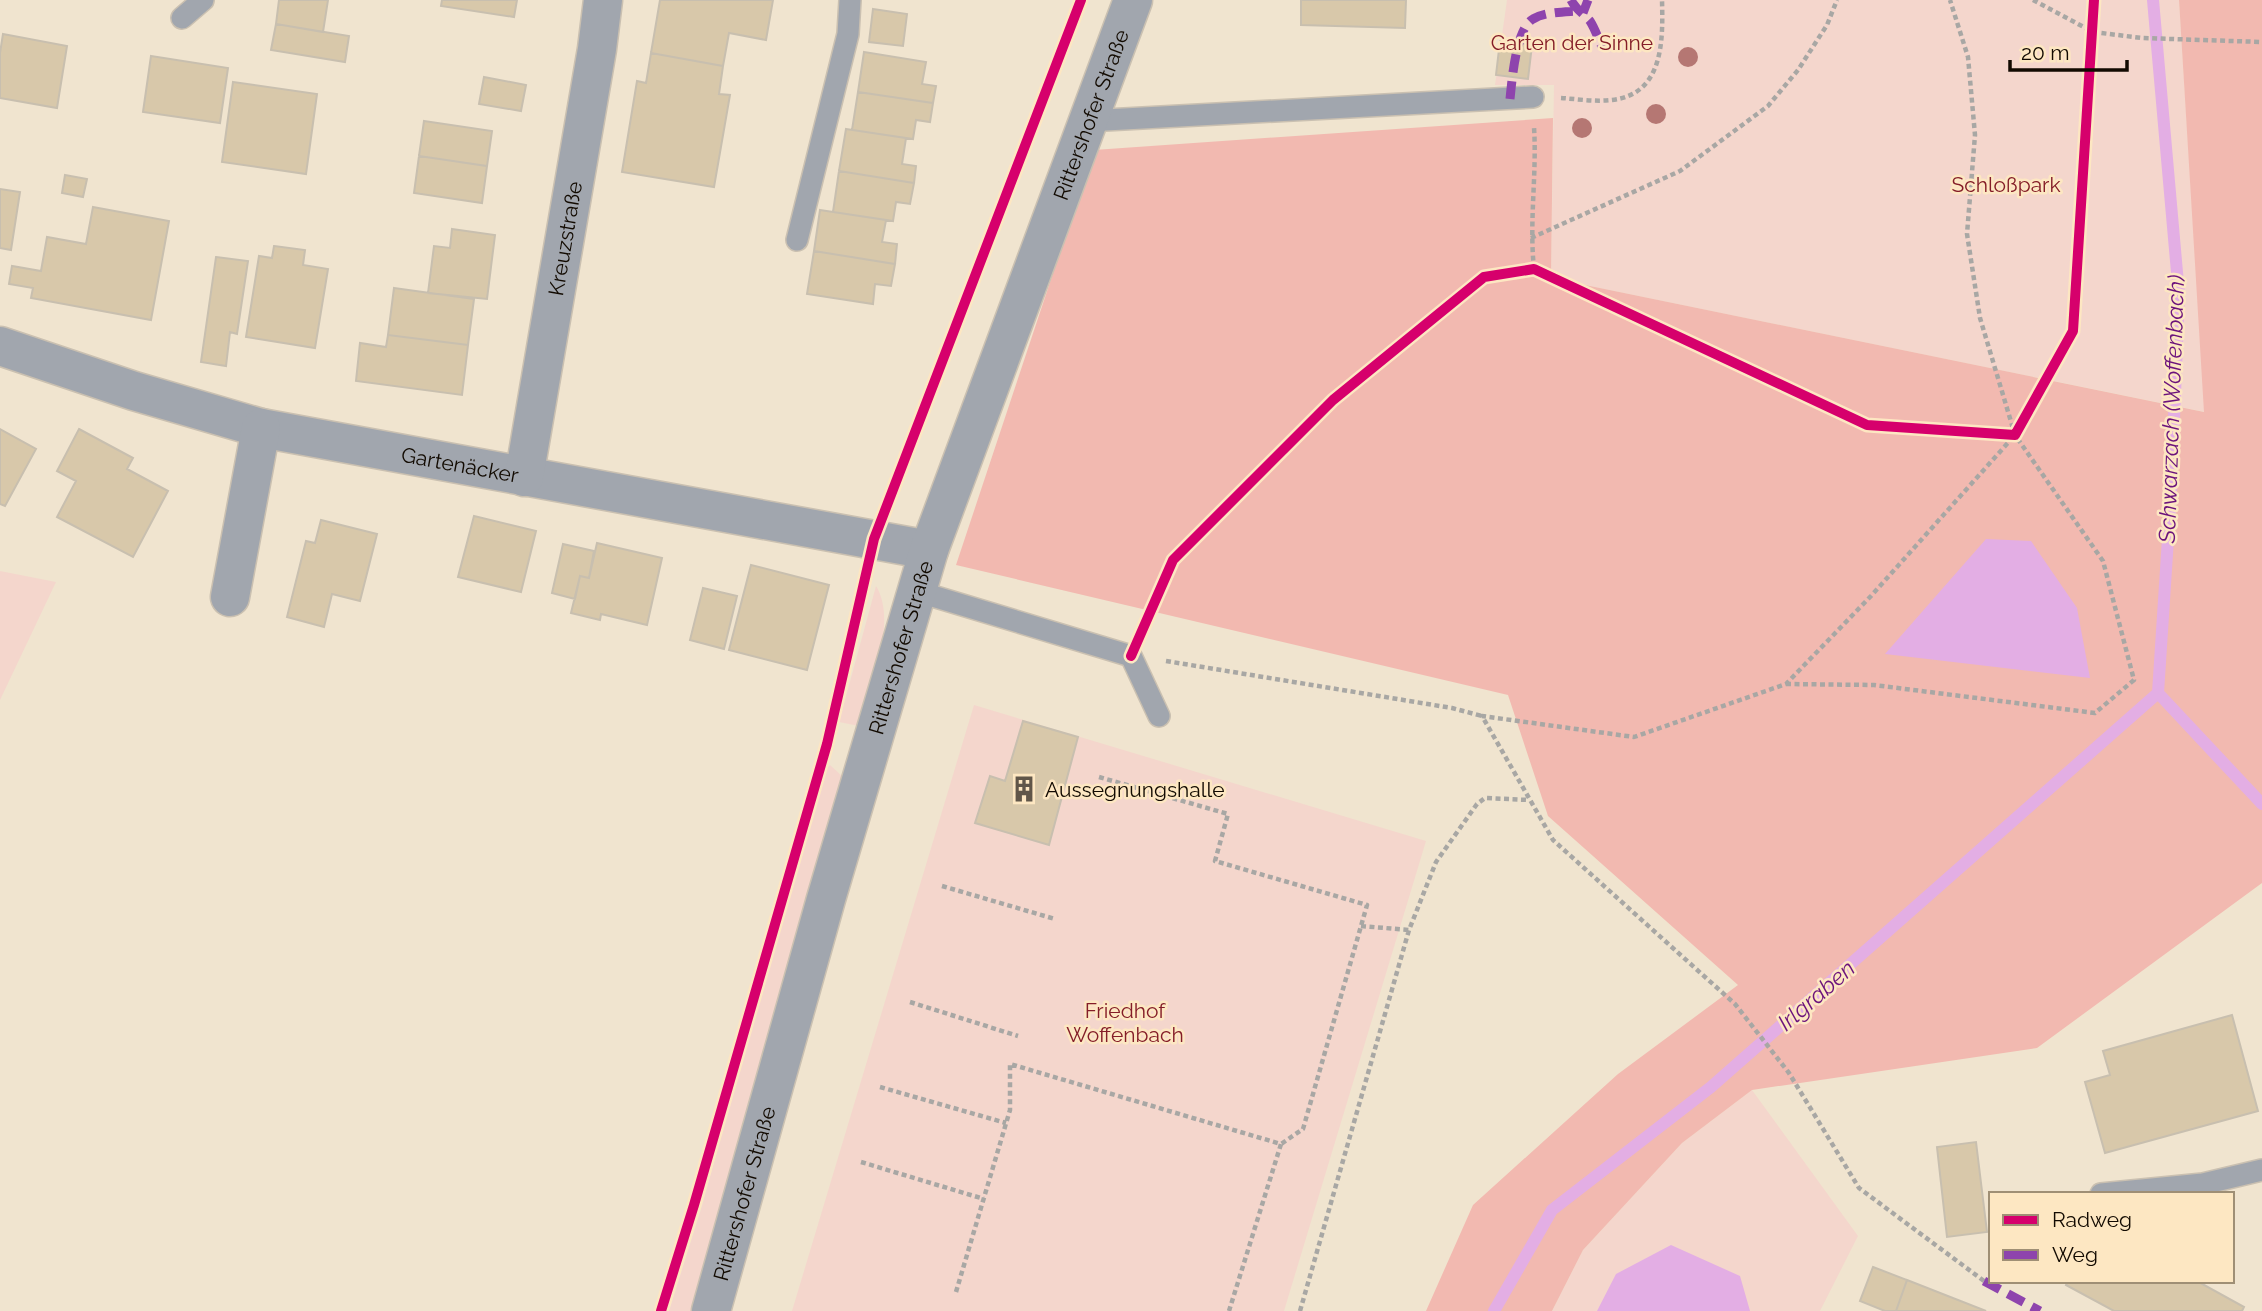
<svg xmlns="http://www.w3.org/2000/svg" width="2262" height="1311" font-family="Raleway,sans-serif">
	<rect width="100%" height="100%" fill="#f0e4cf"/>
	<path fill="#f4d6cc" d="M 1507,0 L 2179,0 L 2205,412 L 1551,278 L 1554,85 L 1495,85 Z
		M 0,571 L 56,582 L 0,700 Z
		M 876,586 C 898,621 870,688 859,726 L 839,722 Z
		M 974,705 L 1426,841 L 1284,1311 L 792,1311 Z
		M 830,765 L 843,777 L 693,1311 L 669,1311 L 702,1206 L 821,774 Z
		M 1752,1090 L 1858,1236 L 1820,1311 L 1552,1311 L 1583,1250 L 1682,1143 Z"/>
	<path fill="#f2b9b0" d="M 2179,0 L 2262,0 L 2262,883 L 2037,1048 L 1752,1090 L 1682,1143 L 1583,1250 L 1552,1311 L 1426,1311 L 1473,1205 L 1618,1074 L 1738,985 L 1548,816 L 1508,695 L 956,565 L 1094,150 L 1553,118 L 1551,278 L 2204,412 Z"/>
	<path fill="#e3aee4" d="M 1986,539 L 2031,541 L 2077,608 L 2090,678 L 1885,654 Z
		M 1671,1245 L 1740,1276 L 1750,1311 L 1597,1311 L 1616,1274 Z"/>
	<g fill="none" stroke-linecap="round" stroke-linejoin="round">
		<path stroke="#e3aee4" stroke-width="12" d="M 2153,0 L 2179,295 L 2171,492 L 2158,693
			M 2158,693 L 2262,804
			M 1494,1311 L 1552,1210 L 1711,1087 L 2158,693"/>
	</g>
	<path fill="#d8c8aa" stroke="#c8bfaf" stroke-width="2" d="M 279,0 L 328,0 L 323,32 L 276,24 Z
		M 442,0 L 517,0 L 514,17 L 441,6 Z
		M 660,0 L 773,0 L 766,40 L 729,33 L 723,66 L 651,53 Z
		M 1301,0 L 1406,0 L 1405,28 L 1301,25 Z
		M 873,9 L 907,14 L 903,46 L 869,42 Z
		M 276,24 L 349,36 L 345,62 L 271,50 Z
		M 3,34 L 67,46 L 57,108 L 0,98 L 0,53 Z
		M 1500,41 L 1532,45 L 1528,79 L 1496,75 Z
		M 864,52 L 926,62 L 922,84 L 936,86 L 933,103 L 858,92 Z
		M 651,53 L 723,66 L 719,94 L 730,95 L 714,187 L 622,172 L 637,81 L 646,83 Z
		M 151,56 L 228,68 L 220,123 L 143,112 Z
		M 484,77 L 526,85 L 521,111 L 479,104 Z
		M 233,82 L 317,94 L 306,174 L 222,162 Z
		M 858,92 L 933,103 L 930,122 L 916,120 L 913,139 L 852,130 Z
		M 424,121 L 492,131 L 487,166 L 419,156 Z
		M 846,129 L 906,138 L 902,164 L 916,166 L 914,183 L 839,171 Z
		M 419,156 L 487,166 L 482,203 L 414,193 Z
		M 839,171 L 914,183 L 910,204 L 896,202 L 893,221 L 833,212 Z
		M 65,175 L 87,179 L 83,197 L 62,193 Z
		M 0,189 L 20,192 L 11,250 L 0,248 Z
		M 93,207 L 169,221 L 151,320 L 31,298 L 33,288 L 9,284 L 12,266 L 41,271 L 47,237 L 86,244 Z
		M 820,210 L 886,220 L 882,242 L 897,244 L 895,264 L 814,251 Z
		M 452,229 L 495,235 L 487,299 L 428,293 L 434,246 L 450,248 Z
		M 274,246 L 305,250 L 303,265 L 328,269 L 315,348 L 246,337 L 259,256 L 272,258 Z
		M 814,251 L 895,264 L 891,286 L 875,284 L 873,304 L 807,294 Z
		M 216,257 L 248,261 L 237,334 L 230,332 L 226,366 L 201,362 Z
		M 394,288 L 474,299 L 468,345 L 388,335 Z
		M 388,335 L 468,345 L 462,395 L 356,381 L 360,343 L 386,347 Z
		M 0,429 L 36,449 L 5,506 L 0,504 Z
		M 79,429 L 133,458 L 127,469 L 168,491 L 133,557 L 57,517 L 76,481 L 57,471 Z
		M 474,516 L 536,531 L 521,592 L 458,577 Z
		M 321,520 L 377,534 L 360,601 L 332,594 L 324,627 L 287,617 L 306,541 L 315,543 Z
		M 597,543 L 662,558 L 647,625 L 601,614 L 600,620 L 571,613 L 580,576 L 589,578 Z
		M 563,544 L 594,551 L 589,578 L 580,576 L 575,599 L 552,593 Z
		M 751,565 L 829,585 L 807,670 L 729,650 Z
		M 703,588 L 737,596 L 724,649 L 690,640 Z
		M 1023,721 L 1078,737 L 1049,845 L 975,823 L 990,776 L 1005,781 Z
		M 2232,1015 L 2258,1111 L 2105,1153 L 2085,1082 L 2110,1075 L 2103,1051 Z
		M 1976,1142 L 1987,1232 L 1947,1237 L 1937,1147 Z
		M 1873,1267 L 1907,1280 L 1896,1311 L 1885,1311 L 1860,1301 Z
		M 1907,1280 L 1986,1311 L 1896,1311 Z
		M 2068,1281 L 2197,1281 L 2244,1307 L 2242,1311 L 2114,1311 L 2066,1285 Z"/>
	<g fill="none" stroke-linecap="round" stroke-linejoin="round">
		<g stroke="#cac0b1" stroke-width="24">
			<path id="service" d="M 182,18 L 203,0
				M 1087,121 L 1533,97
				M 797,240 L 848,34 L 850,0
				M 916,591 L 1131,656 L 1159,716
				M 2101,1194 L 2203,1184 L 2262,1170"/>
		</g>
		<g stroke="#cac0b1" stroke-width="41">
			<g id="minor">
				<path id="s1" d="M 0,346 L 134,391 L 261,428 L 929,550"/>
				<path id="s2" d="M 524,477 L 597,49 L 603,0"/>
				<path d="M 230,597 L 261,428"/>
				<path id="s3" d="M 711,1311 L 826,899 L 929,550 L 1133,0"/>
			</g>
		</g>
		<path stroke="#a8a7a4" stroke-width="4.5" stroke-dasharray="5 3.5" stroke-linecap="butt" d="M 2033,0 L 2093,32 L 2142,38 L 2262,42
			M 1561,98 C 1577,99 1595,102 1611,100 C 1664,95 1663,40 1662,0
			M 1531,238 L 1680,171 L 1768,106 L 1798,70 L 1827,25 L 1837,0
			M 1534,269 C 1529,221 1537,174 1534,127
			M 1166,661 L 1452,708 L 1482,716
			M 1786,684 L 1874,685 L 2095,713 L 2134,680 L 2103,561 L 2015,435 L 1980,318 L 1967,234 L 1975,135 L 1968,57 L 1950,0
			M 1099,777 L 1228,814 L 1215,861 L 1367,905 L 1303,1129 L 1281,1144
			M 942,886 L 1055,919
			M 1361,926 L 1409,930
			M 910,1002 L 1018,1036
			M 880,1087 L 1006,1123
			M 861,1162 L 984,1199
			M 1984,1281 L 1859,1188 L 1789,1073 L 1735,1004 L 1553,840 L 1482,716 L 1634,737 L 1786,684 L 1871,596 L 2015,435
			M 956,1292 L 1010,1110 L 1010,1064 L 1281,1144 L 1229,1311
			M 1300,1311 L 1409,930 L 1436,862 L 1477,804 L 1485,798 L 1529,800"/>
		<use href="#service" stroke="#a1a6ae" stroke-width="21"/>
		<use href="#minor" stroke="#a1a6ae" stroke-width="38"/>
		<path stroke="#8e44ad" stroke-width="9" stroke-dasharray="18 9" stroke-linecap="butt" d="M 1571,0 C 1576,10 1583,13 1590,21 C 1595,29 1598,38 1602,47
			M 1583,13 L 1588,0
			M 1510,99 C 1512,80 1516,28 1533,19 C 1545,12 1563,12 1577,11
			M 1984,1281 L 2040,1311"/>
		<g stroke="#fde7c2" stroke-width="15">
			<path id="cycleway" d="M 1131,656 L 1173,560 L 1333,400 L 1484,277 L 1534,269 L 1867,425 L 2015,435 L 2073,331 L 2094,0
				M 661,1311 L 694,1205 L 827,744 L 874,539 L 1081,0"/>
		</g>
		<use href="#cycleway" stroke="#d6006c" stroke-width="10"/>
	</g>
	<g fill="#b57773">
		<circle cx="1688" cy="57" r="10"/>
		<circle cx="1656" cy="114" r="10"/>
		<circle cx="1582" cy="128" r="10"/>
	</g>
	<defs>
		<g id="building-bare" transform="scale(2.1)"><path d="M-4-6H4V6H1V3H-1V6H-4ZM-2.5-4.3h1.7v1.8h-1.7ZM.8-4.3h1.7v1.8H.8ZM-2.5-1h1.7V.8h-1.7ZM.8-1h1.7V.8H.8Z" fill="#605649" stroke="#fde7c2" stroke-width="2.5" paint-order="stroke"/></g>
	</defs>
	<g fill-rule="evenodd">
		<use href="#building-bare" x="1024" y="789"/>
	</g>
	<g text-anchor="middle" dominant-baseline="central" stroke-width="5" stroke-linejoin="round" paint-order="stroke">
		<g font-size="21" fill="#841d28" stroke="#fde7c2">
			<text x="1572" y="42">Garten der Sinne</text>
			<text x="2006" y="184">Schloßpark</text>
			<text x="1125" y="1010">Friedhof<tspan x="1125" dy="24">Woffenbach</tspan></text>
		</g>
		<g font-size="21" fill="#120a01" stroke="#fde7c2">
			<text stroke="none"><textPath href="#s3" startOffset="1256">Rittershofer Straße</textPath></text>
			<text stroke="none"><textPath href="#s2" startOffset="242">Kreuzstraße</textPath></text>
			<text stroke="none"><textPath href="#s1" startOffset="476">Gartenäcker</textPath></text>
			<text stroke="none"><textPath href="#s3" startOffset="690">Rittershofer Straße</textPath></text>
			<text stroke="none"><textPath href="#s3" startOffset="122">Rittershofer Straße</textPath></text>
		</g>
		<g font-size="21" fill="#120a01" stroke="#fde7c2" text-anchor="start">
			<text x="1045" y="789">Aussegnungshalle</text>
		</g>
		<g font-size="23" font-style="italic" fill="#6c137c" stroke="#fde7c2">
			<text transform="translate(2171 409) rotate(-88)">Schwarzach (Woffenbach)</text>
			<text transform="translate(1816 995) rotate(-41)">Irlgraben</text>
		</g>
	</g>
	<rect x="1989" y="1192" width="245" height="91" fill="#fde7c2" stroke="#9f8f75" stroke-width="2"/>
	<rect x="2003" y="1215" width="35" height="10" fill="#d6006c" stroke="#9f8f75" stroke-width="2"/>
	<text x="2052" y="1227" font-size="21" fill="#120a01">Radweg</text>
	<rect x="2003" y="1250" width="35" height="10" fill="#8e44ad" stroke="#9f8f75" stroke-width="2"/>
	<text x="2052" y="1262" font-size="21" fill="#120a01">Weg</text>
	<path d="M2010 60v10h117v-10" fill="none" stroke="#120a01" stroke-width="3.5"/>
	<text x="2021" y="60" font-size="21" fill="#120a01" stroke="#fde7c2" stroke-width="5" paint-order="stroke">20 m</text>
</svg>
